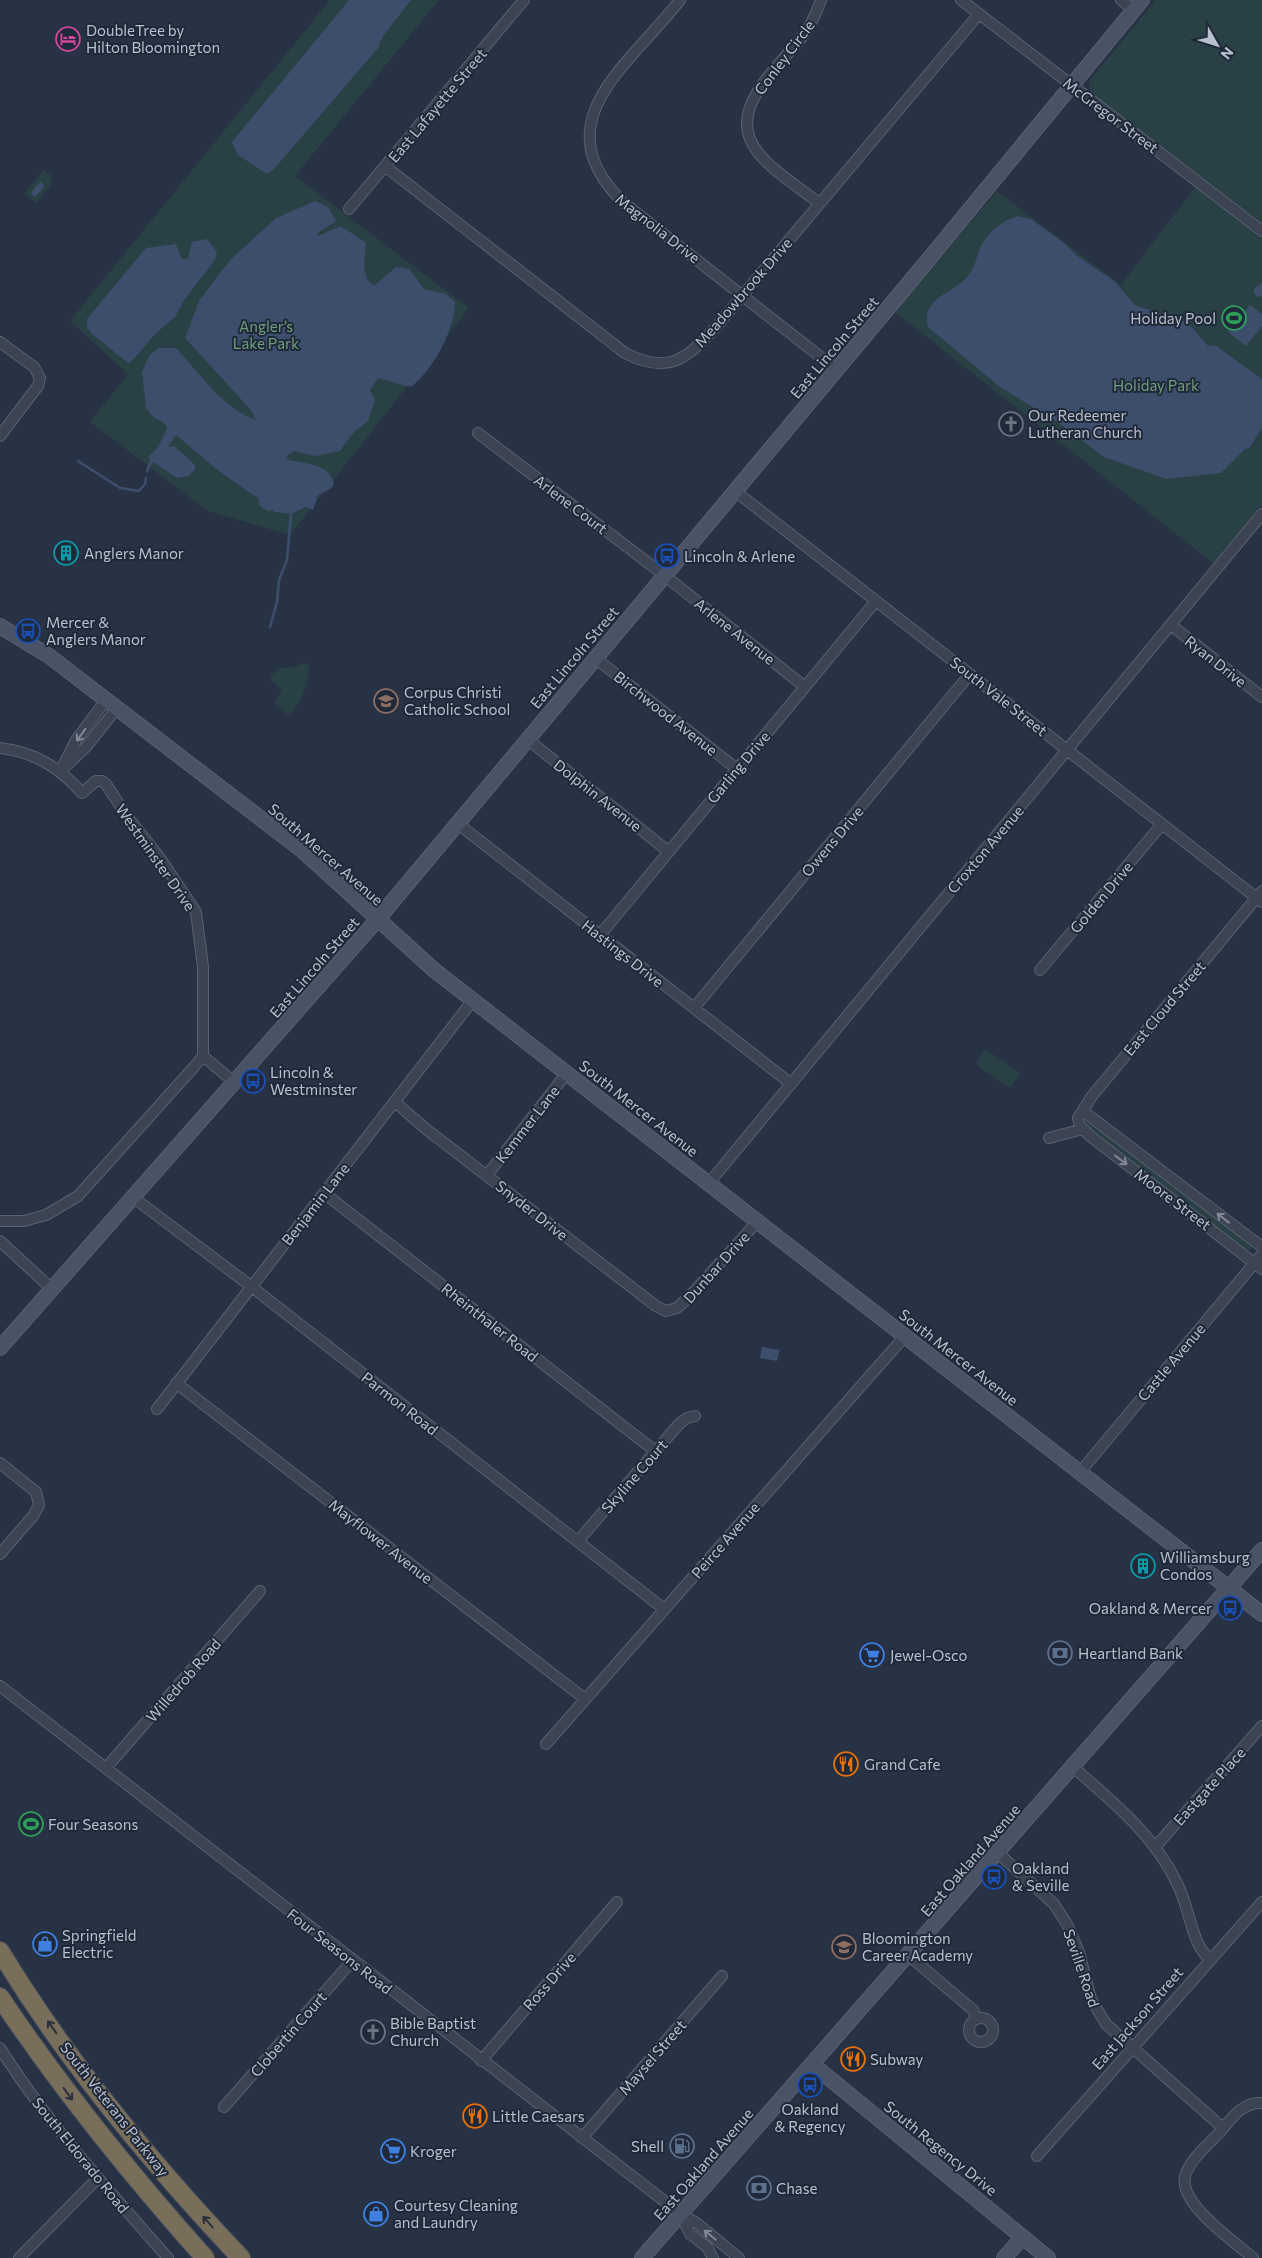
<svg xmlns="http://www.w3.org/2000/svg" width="1262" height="2258" font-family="Commissioner,sans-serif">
	<rect width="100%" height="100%" fill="#273244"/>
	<path fill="#294045" d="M 330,0 L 439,0 L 295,176 L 469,308 L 290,535 L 208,511 L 90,422 L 128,374 L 70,321 Z
		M 1156,0 L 1262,0 L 1262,223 L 1090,92 L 1089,81 Z
		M 44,170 L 52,176 L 50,179 L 53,183 L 36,203 L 24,194 Z
		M 1196,186 L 1262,237 L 1262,506 L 1214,564 L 895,312 L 997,191 L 1121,285 Z
		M 305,663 L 310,667 C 305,686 305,702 288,715 L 274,703 L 282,690 L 271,681 L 271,676 L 280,667 L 290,668 Z
		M 985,1049 L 1019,1072 L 1020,1074 L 1010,1088 L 978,1066 L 977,1062 Z
		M 1089,1120 L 1251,1243 L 1251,1250 L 1245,1250 L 1087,1129 L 1086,1124 Z"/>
	<path fill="#3d4e6c" d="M 349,0 L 411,0 L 383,36 L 378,48 L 274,169 L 267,174 L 238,155 L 232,142 Z
		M 42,182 L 44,187 L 35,197 L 31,193 L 39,183 Z
		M 315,201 L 328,207 L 336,221 L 319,232 L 316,237 L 341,226 L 366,243 C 365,258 360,277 374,286 L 396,267 L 409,269 L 424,289 L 446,294 L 455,302 C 455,329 433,370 412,386 L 406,386 L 378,378 L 370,390 L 375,400 L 368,421 L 353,433 L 340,451 L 315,456 L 294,451 L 286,456 L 288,460 C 305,463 329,464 334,483 L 332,488 L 318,495 L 313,510 L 306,507 L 291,514 L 274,512 L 273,510 L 268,511 L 260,506 L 258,498 L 220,472 L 176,435 L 168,447 L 174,446 L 195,465 L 195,469 L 189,476 L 177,478 L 153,462 L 147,474 L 146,470 L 150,460 L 148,457 L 158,447 L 167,429 L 166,425 L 151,415 L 146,408 L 142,372 L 149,356 L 158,348 L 176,348 C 199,373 224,409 256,420 L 250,409 L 185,338 L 199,301 L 230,260 L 276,218 Z
		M 1018,216 L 1032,220 L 1063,242 L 1076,255 L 1114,281 L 1135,305 L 1188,323 L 1208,346 L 1215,345 L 1262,379 L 1262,428 L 1250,447 L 1244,450 L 1221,473 L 1166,479 L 1104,457 L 1057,422 L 1000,387 L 928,327 C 920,298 953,294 968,276 C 975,267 976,258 980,248 C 987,232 1002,221 1018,216 Z
		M 207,239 L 217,252 L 215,260 L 184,300 L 175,317 L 155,334 L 133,360 L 128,363 L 91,333 L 87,327 L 87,319 L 146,248 L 176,244 L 182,259 L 188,259 L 192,242 Z
		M 1262,283 L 1262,296 L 1258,297 L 1254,293 L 1254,288 Z
		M 1232,304 L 1243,313 L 1250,305 L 1262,314 L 1262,326 L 1246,346 L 1228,332 L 1234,325 L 1223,316 Z
		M 762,1347 L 780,1350 L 777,1361 L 760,1358 Z"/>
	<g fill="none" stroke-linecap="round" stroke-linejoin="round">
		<path stroke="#3d4e6c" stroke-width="2.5" d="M 78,461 L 120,488 L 139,491 L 145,484 L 146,478
			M 270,627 L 277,602 L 279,580 L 287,560 L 291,514"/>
		<g stroke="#5a6271" stroke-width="12">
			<path id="street" d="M 680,0 C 630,65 540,122 624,203 L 836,369
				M 961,0 L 1262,231
				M 1121,0 L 1134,10
				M 386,167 L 625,353 C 668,375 686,360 716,327 L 979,14
				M 819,203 C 799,187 773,172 757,151 C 725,110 778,68 802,37 C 811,26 816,14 821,0
				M 349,209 L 524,0
				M 0,342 L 34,367 L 40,378 L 38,386 L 0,436
				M 478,433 L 664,575 L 805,687
				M 735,491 L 1262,902
				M 1171,625 L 1262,697
				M 595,658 L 737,769
				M 527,739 L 668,851
				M 0,748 C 34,752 59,767 82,793 L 96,781 L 102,781 L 106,784 L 126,815 L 160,858 L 196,912 L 203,967 L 203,1056 L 193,1068 L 78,1196 L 46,1215 L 24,1221 L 0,1221
				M 66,766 L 86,747 L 117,708
				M 60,772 L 76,740 L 106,700
				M 457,823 L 790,1083
				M 1262,891 L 1092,1096 L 1078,1118 L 1080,1126 L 1090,1136 L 1262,1269
				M 600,935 L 876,601
				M 1040,970 L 1162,824
				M 694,1008 L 970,674
				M 203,1056 L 235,1083
				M 395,1102 L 426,1129 L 656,1306 L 666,1311 L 677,1308 L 688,1298 L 758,1221
				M 1083,1111 L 1262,1247
				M 1049,1138 L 1083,1129
				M 487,1175 L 567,1073
				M 709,1183 L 1262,514
				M 324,1193 L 655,1451
				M 134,1198 L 252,1287 L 664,1609
				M 0,1241 L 52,1289
				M 176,1383 L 585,1699
				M 157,1409 L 473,1000
				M 0,1463 L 36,1492 L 39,1505 L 33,1516 L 0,1554
				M 1081,1471 L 1262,1254
				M 578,1541 L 679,1424 L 687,1418 L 695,1416
				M 0,1686 L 681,2214 L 698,2224 L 739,2258
				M 546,1744 L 905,1336
				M 1073,1767 C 1113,1802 1153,1834 1177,1883 C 1186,1901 1189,1922 1197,1941 C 1199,1947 1205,1954 1209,1960
				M 106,1768 L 260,1591
				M 1156,1846 L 1262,1726
				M 998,1853 L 1054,1904 L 1067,1924 L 1079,1952 L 1091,1999 L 1106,2024 L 1223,2128
				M 908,1955 L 973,2010 L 977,2019
				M969 2030a12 12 0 1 1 24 0a12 12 0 1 1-24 0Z
				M 0,2048 C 48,2124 109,2191 168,2258
				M 481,2061 L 617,1902
				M 224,2107 L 352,1961
				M 582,2138 L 722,1976
				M 1037,2156 L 1262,1902
				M 681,2215 L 690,2234 L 707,2247 L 713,2258
				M 19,2258 L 98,2178
				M 1253,2258 C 1234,2241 1179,2204 1185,2177 C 1188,2161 1209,2144 1220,2132 C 1232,2118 1242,2102 1262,2103"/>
		</g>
		<g stroke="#5a6271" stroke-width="16">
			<path id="secondary" d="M 0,626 L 49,656 L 303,851 L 434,970 L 1262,1614
				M 0,1348 L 377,920 L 924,265 L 1142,0
				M 812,2064 L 1048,2258
				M 642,2258 L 1262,1550
				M 1004,2258 L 1023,2237"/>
		</g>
		<g stroke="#464f5e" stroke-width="20">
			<path id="highway" d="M 0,1951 C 67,2062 152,2164 241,2258
				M 0,1997 C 62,2090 131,2175 205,2258"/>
		</g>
		<use href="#street" stroke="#3c4453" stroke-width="10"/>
		<use href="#secondary" stroke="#4a5366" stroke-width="14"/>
		<use href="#highway" stroke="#796e59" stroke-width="18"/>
	</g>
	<defs><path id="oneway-shaft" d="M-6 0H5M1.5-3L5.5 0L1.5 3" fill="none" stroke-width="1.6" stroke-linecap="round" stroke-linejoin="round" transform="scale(1.25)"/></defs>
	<g stroke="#818896">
		<use href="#oneway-shaft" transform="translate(81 735) rotate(126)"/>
		<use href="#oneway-shaft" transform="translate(1121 1160) rotate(37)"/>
		<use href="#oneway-shaft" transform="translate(1223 1218) rotate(-142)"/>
		<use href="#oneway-shaft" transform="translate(710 2235) rotate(-141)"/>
	</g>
	<g stroke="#29303c">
		<use href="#oneway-shaft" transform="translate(52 2027) rotate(-125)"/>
		<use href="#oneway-shaft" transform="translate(68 2094) rotate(54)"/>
		<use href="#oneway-shaft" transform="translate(208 2222) rotate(-132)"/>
	</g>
	<defs>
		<g id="hotel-ring" transform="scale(1.25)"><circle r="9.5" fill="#202939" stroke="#d1479c" stroke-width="1.5"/><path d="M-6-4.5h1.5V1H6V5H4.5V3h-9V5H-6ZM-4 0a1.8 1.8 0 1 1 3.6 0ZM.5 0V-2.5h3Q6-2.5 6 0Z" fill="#d1479c"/></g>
		<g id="stadium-ring" transform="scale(1.25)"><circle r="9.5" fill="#202939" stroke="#2e9e5b" stroke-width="1.5"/><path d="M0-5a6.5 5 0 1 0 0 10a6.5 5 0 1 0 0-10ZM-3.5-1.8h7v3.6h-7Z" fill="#2e9e5b"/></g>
		<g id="church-ring" transform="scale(1.25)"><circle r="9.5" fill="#202939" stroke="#6b7280" stroke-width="1.5"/><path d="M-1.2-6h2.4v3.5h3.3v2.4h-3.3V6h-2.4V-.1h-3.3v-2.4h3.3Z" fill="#6b7280"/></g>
		<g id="building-ring" transform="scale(1.25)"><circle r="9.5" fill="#202939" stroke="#0f9aa8" stroke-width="1.5"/><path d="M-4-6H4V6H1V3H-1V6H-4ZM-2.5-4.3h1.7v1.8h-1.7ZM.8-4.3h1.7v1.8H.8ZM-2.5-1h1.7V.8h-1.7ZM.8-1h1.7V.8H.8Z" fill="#0f9aa8"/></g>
		<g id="bus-ring" transform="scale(1.25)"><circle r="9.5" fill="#202939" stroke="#1a4fb4" stroke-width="1.5"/><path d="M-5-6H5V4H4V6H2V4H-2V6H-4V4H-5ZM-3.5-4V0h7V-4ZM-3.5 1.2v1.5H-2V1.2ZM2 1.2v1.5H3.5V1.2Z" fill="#1a4fb4"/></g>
		<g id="school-ring" transform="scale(1.25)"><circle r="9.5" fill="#202939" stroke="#8d6e63" stroke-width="1.5"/><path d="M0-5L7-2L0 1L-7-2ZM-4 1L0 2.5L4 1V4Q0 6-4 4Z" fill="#8d6e63"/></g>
		<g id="bank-ring" transform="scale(1.25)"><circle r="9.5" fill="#202939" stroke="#5c6f8a" stroke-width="1.5"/><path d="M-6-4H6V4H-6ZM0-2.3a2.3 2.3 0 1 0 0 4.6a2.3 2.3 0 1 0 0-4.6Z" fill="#5c6f8a"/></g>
		<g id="supermarket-ring" transform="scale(1.25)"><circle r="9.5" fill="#202939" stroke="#3f7fe0" stroke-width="1.5"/><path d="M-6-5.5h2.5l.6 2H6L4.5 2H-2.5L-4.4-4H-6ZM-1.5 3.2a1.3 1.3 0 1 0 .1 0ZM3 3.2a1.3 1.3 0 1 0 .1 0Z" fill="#3f7fe0"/></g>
		<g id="restaurant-ring" transform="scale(1.25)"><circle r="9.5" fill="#202939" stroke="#e8710a" stroke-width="1.5"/><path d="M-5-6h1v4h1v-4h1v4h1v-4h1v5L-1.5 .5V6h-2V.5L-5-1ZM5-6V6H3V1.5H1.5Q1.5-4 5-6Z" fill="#e8710a"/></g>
		<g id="shop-ring" transform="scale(1.25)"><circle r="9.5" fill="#202939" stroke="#3f7fe0" stroke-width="1.5"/><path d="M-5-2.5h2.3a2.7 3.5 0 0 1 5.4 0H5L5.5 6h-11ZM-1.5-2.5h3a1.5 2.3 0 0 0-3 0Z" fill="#3f7fe0"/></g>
		<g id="fuel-ring" transform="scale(1.25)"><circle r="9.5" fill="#202939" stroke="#5c6f8a" stroke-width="1.5"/><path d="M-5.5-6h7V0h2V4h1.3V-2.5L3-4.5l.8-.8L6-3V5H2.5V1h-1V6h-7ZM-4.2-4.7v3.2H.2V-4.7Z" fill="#5c6f8a"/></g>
	</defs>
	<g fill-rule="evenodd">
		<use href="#hotel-ring" x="68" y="39"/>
		<use href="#stadium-ring" x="1234" y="318"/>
		<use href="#church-ring" x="1011" y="424"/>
		<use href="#building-ring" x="66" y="553"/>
		<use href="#bus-ring" x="667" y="556"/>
		<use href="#bus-ring" x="28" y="631"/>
		<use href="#school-ring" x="386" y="701"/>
		<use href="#bus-ring" x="253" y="1081"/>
		<use href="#building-ring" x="1143" y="1566"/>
		<use href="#bus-ring" x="1230" y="1608"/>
		<use href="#bank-ring" x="1060" y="1653"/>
		<use href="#supermarket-ring" x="872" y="1655"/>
		<use href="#restaurant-ring" x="846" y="1764"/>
		<use href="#stadium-ring" x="31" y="1824"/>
		<use href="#bus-ring" x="994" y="1877"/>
		<use href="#shop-ring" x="45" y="1944"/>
		<use href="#school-ring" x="844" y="1947"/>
		<use href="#church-ring" x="373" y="2032"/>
		<use href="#restaurant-ring" x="853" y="2059"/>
		<use href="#bus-ring" x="810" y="2085"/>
		<use href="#restaurant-ring" x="475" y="2116"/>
		<use href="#fuel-ring" x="682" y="2146"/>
		<use href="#supermarket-ring" x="393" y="2151"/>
		<use href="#bank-ring" x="759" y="2188"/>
		<use href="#shop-ring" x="376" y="2214"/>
	</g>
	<g text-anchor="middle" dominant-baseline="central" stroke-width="4" stroke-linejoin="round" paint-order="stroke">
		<g font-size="15" fill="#b9c0cd" stroke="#202939" text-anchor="start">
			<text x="86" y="30">DoubleTree by<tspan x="86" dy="17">Hilton Bloomington</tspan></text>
			<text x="1216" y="318" text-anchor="end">Holiday Pool</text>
			<text x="1028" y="415">Our Redeemer<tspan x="1028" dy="17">Lutheran Church</tspan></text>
			<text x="84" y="553">Anglers Manor</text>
			<text x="684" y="556">Lincoln &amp; Arlene</text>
			<text x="46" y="622">Mercer &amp;<tspan x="46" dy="17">Anglers Manor</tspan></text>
			<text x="404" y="692">Corpus Christi<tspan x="404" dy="17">Catholic School</tspan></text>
			<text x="270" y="1072">Lincoln &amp;<tspan x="270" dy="17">Westminster</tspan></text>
			<text x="1160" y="1557">Williamsburg<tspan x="1160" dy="17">Condos</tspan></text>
			<text x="1212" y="1608" text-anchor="end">Oakland &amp; Mercer</text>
			<text x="1078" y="1653">Heartland Bank</text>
			<text x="890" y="1655">Jewel-Osco</text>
			<text x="864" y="1764">Grand Cafe</text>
			<text x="48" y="1824">Four Seasons</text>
			<text x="1012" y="1868">Oakland<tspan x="1012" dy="17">&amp; Seville</tspan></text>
			<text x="62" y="1935">Springfield<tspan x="62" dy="17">Electric</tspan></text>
			<text x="862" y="1938">Bloomington<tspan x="862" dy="17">Career Academy</tspan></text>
			<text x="390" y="2023">Bible Baptist<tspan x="390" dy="17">Church</tspan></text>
			<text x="870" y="2059">Subway</text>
			<text x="810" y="2109" text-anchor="middle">Oakland<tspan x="810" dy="17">&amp; Regency</tspan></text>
			<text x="492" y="2116">Little Caesars</text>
			<text x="664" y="2146" text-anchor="end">Shell</text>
			<text x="410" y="2151">Kroger</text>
			<text x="776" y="2188">Chase</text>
			<text x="394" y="2205">Courtesy Cleaning<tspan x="394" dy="17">and Laundry</tspan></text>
		</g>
		<g font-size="15" fill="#b9c0cd" stroke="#202939">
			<text transform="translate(784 57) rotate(-53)">Conley Circle</text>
			<text transform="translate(437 105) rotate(-50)">East Lafayette Street</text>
			<text transform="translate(1111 115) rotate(37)">McGregor Street</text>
			<text transform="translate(658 228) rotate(38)">Magnolia Drive</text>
			<text transform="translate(743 292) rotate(-49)">Meadowbrook Drive</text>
			<text transform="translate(834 347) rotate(-50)">East Lincoln Street</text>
			<text transform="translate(571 504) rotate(37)">Arlene Court</text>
			<text transform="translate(735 631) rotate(38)">Arlene Avenue</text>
			<text transform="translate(574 657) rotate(-50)">East Lincoln Street</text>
			<text transform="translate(1216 661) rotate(38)">Ryan Drive</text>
			<text transform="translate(999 696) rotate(38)">South Vale Street</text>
			<text transform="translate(666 713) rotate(38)">Birchwood Avenue</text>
			<text transform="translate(738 767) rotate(-50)">Garling Drive</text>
			<text transform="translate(598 795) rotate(38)">Dolphin Avenue</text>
			<text transform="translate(832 841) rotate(-50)">Owens Drive</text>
			<text transform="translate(985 849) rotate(-50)">Croxton Avenue</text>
			<text transform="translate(326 854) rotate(41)">South Mercer Avenue</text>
			<text transform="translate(156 857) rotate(55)">Westminster Drive</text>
			<text transform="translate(1101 897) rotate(-50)">Golden Drive</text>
			<text transform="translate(623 953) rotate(38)">Hastings Drive</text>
			<text transform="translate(314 967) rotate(-49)">East Lincoln Street</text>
			<text transform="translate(1164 1008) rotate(-50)">East Cloud Street</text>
			<text transform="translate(639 1108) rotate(38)">South Mercer Avenue</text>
			<text transform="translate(527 1124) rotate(-52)">Kemmer Lane</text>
			<text transform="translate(1173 1199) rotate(37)">Moore Street</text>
			<text transform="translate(315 1204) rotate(-52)">Benjamin Lane</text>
			<text transform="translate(532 1210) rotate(38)">Snyder Drive</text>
			<text transform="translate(716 1267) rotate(-48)">Dunbar Drive</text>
			<text transform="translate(490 1322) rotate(38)">Rheinthaler Road</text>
			<text transform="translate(959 1357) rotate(38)">South Mercer Avenue</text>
			<text transform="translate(1171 1362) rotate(-50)">Castle Avenue</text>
			<text transform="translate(400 1403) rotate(38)">Parmon Road</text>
			<text transform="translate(634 1476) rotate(-49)">Skyline Court</text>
			<text transform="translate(725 1540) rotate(-49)">Peirce Avenue</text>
			<text transform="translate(381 1541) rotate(38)">Mayflower Avenue</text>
			<text transform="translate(183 1680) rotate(-49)">Willedrob Road</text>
			<text transform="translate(1209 1786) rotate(-48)">Eastgate Place</text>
			<text transform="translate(970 1860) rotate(-49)">East Oakland Avenue</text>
			<text transform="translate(340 1951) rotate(38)">Four Seasons Road</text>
			<text transform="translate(1082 1968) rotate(71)">Seville Road</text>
			<text transform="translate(549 1981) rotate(-49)">Ross Drive</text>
			<text transform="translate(1137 2018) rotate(-49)">East Jackson Street</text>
			<text transform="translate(288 2034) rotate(-49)">Clobertin Court</text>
			<text transform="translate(652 2057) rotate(-49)">Maysel Street</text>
			<text transform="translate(115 2109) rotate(52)">South Veterans Parkway</text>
			<text transform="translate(941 2148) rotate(39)">South Regency Drive</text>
			<text transform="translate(81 2155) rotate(51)">South Eldorado Road</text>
			<text transform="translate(703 2164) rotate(-49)">East Oakland Avenue</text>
		</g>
		<g font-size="15" fill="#709e7d" stroke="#202939">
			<text x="266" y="326">Angler’s<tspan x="266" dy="17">Lake Park</tspan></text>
			<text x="1156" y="385">Holiday Park</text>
		</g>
	</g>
	<g transform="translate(1217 45) rotate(129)" stroke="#202939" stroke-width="4" paint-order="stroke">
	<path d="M0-4L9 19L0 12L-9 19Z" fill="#b9c0cd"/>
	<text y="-8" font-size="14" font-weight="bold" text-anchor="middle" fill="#b9c0cd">N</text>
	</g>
</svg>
